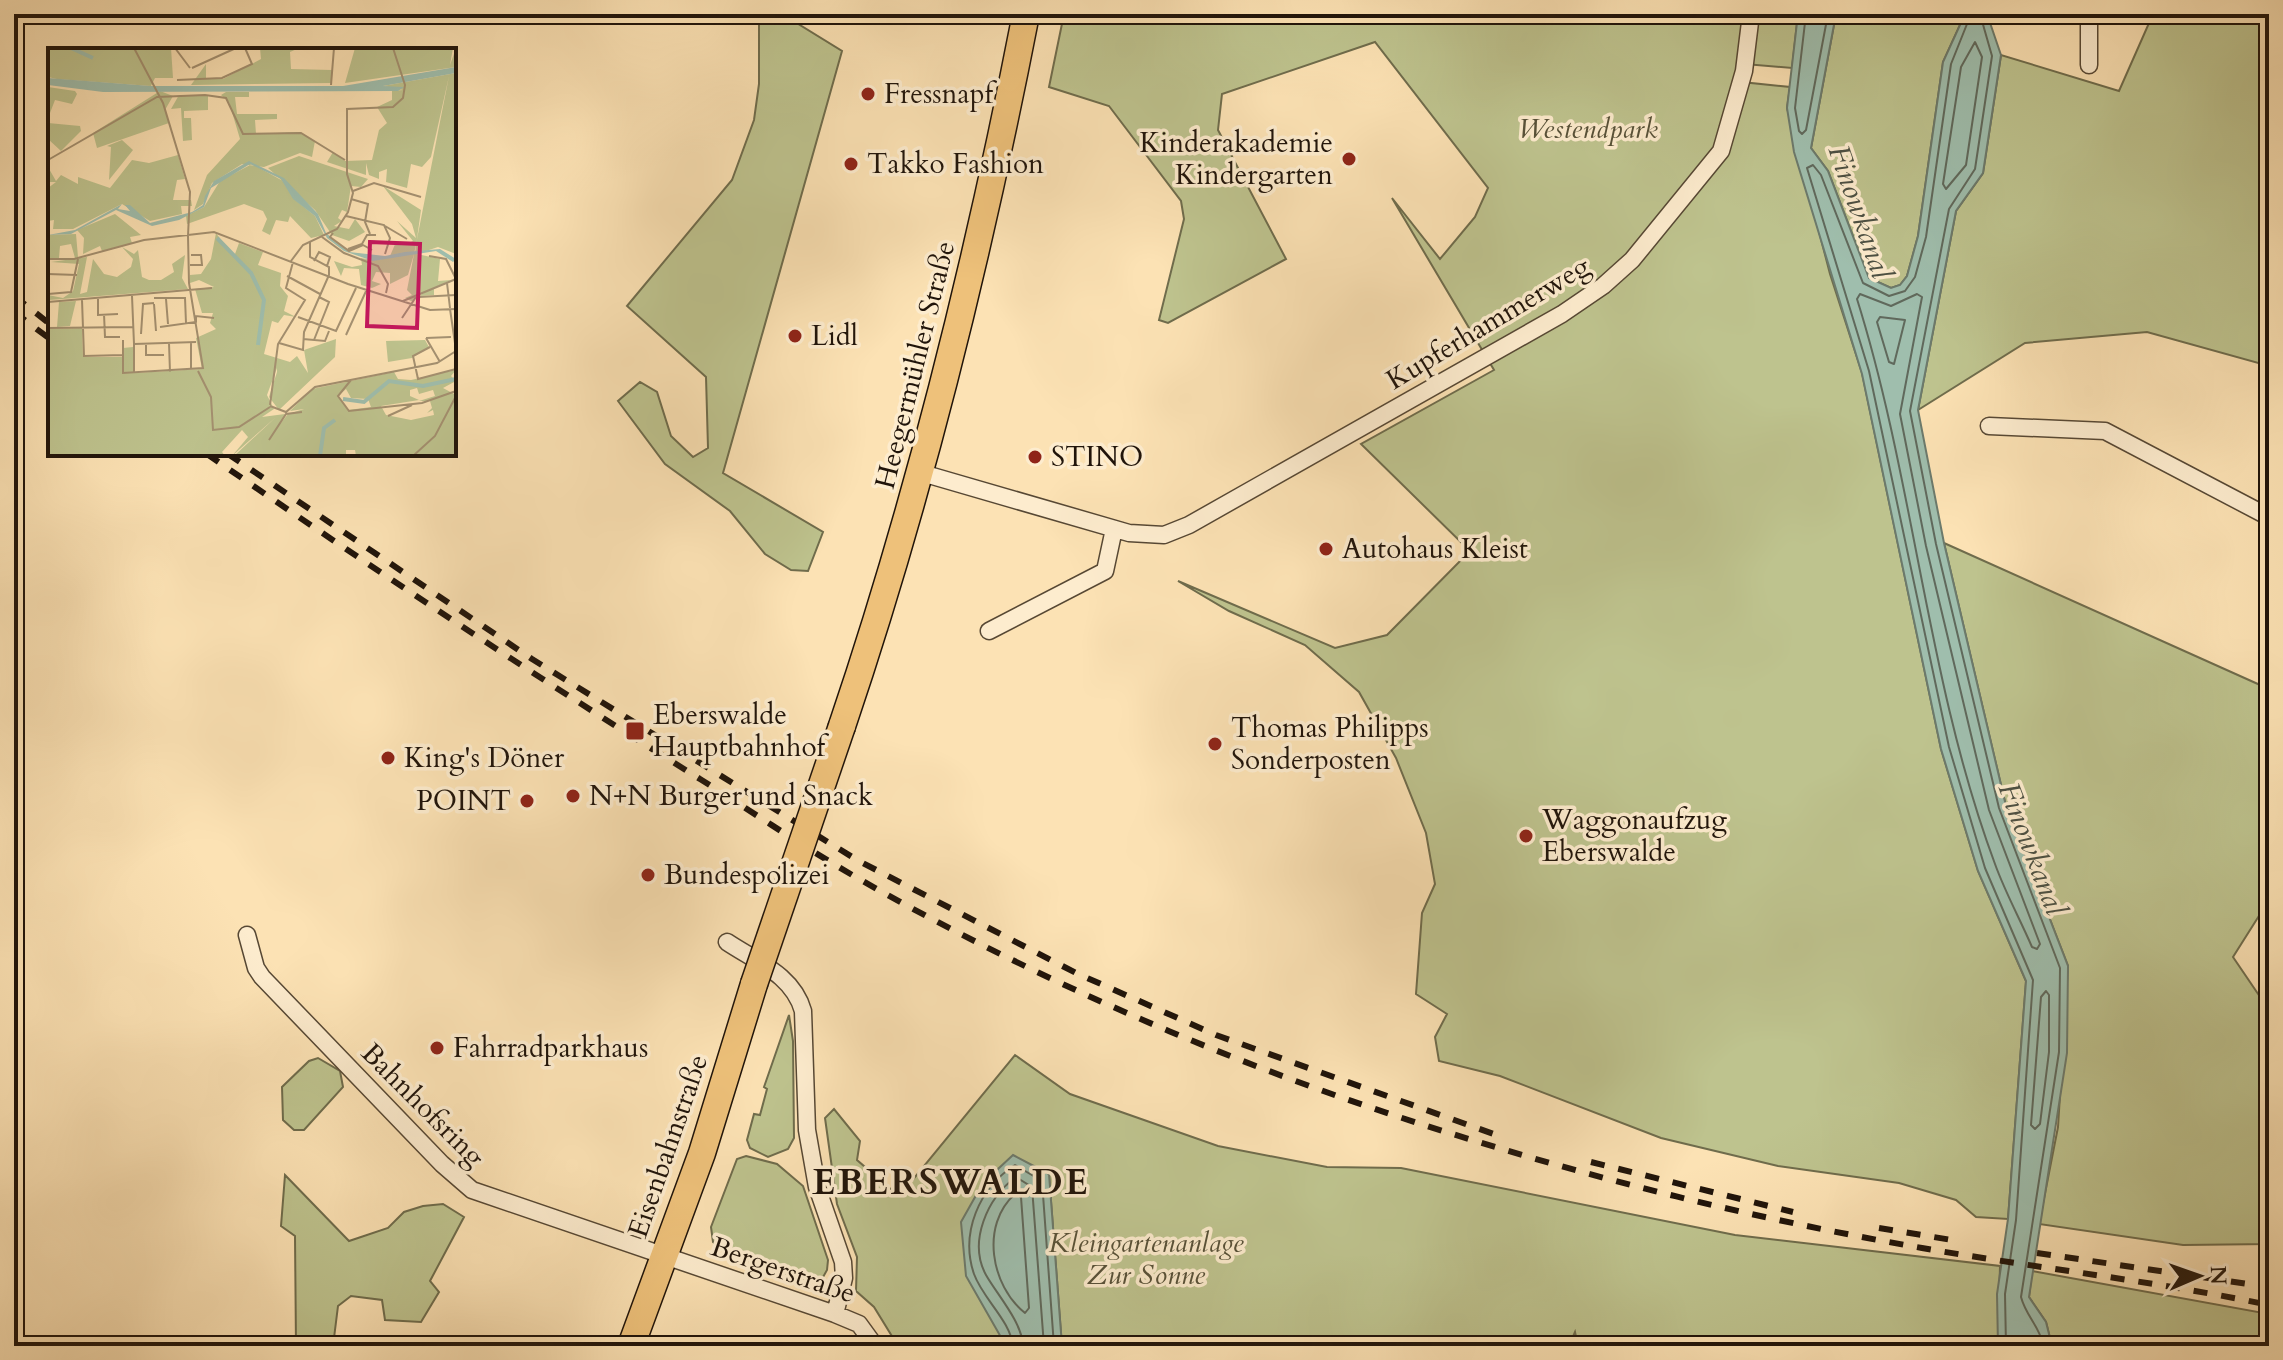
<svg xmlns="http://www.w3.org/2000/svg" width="2283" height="1360" font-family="Cardo,serif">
	<rect width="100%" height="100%" fill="#fce2b4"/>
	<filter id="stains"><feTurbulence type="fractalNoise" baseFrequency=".0025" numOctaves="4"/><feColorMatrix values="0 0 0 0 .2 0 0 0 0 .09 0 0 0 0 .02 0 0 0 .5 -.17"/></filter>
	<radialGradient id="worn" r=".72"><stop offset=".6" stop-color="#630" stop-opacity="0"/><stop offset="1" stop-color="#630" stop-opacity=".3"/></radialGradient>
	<path fill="#bec38e" stroke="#6f6c4c" stroke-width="2" d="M 759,14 L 782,14 L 842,51 L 723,473 L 823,532 L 808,571 L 791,570 L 765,554 L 730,511 L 665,464 L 618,401 L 640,382 L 657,392 L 671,436 L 693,457 L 708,448 L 706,377 L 627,306 L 732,180 L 754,120 L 759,84 Z
		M 1064,14 L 1798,14 L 1792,68 L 1745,64 L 1742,82 L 1790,87 L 1787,108 L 1830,274 L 1862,373 L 1941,749 L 1978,871 L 2026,981 L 2008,1219 L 1976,1217 L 1956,1200 L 1899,1183 L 1778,1166 L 1661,1138 L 1500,1076 L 1439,1061 L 1435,1037 L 1447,1014 L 1416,994 L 1422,913 L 1435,884 L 1426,833 L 1396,758 L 1359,692 L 1305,645 L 1229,611 L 1178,581 L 1335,648 L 1387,635 L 1470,551 L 1361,444 L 1494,370 L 1392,198 L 1440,259 L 1475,217 L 1488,188 L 1375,42 L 1222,94 L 1218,130 L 1286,259 L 1168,323 L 1159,320 L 1184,219 L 1181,201 L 1109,106 L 1049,87 Z
		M 1836,14 L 1965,14 L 1943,62 L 1918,236 L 1907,276 L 1900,285 L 1891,288 L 1869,278 L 1828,171 L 1811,148 Z
		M 2153,14 L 2269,14 L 2269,366 L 2147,332 L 2025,343 L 1918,410 L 1956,211 L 1983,173 L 2001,55 L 2119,91 Z
		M 1944,543 L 2269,689 L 2269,900 L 2233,957 L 2269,1010 L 2269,1244 L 2183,1245 L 2039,1224 L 2058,1127 L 2068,966 L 2006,806 Z
		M 789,1015 L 793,1041 L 794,1138 L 788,1149 L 768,1157 L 750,1148 L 747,1140 L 754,1114 L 760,1115 L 767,1089 L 764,1087 Z
		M 1015,1055 L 1070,1094 L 1218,1146 L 1327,1167 L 1401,1168 L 1735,1235 L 2000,1266 L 1998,1346 L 1578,1346 L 1575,1332 L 1569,1346 L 1062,1346 L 1049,1175 L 1004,1340 L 1006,1346 L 898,1346 L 874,1307 L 856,1291 L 857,1257 L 837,1204 L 825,1118 L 834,1109 L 860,1141 L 857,1160 L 893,1191 L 911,1182 Z
		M 318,1058 L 340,1071 L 343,1087 L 304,1130 L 294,1130 L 283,1120 L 282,1087 L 309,1061 Z
		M 746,1156 L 777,1164 L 803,1186 L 828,1260 L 827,1270 L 822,1279 C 802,1284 728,1256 713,1242 L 711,1227 L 737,1159 Z
		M 285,1175 L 349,1241 L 388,1228 L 404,1212 L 423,1206 L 443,1204 L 464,1217 L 430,1281 L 439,1292 L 421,1322 L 385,1320 L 382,1300 L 351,1296 L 338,1306 L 333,1346 L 296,1346 L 295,1236 L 281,1226 Z
		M 2032,1271 L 2269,1314 L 2269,1346 L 2052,1346 L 2046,1322 L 2029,1297 Z"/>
	<path fill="#9fbead" stroke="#6c7a6c" stroke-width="2" d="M 1798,14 L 1836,14 L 1811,148 L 1828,171 L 1869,278 L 1891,288 L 1900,285 L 1907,276 L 1918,236 L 1943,62 L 1965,14 L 1987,14 L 2001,55 L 1983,173 L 1956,211 L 1918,410 L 1944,543 L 2006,806 L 2068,966 L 2067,1053 L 2029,1297 L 2046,1322 L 2052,1346 L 1998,1346 L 1997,1294 L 2008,1219 L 2026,981 L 1978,871 L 1941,749 L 1862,374 L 1794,152 L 1787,108 Z
		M 1013,1155 L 1049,1174 L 1062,1346 L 1006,1346 L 966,1276 L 961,1222 L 983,1183 Z"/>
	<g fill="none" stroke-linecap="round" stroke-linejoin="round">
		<path stroke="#60695c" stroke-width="2" d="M 1806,14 L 1795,108 L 1799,131 L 1802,134 L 1806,130 L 1828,14
			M 1971,14 L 1951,64 L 1926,237 L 1915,277 L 1905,291 L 1889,296 L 1863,283 L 1821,175 L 1813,165 L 1807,168 L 1869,371 L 1949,747 L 1985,868 L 2033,980 L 2016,1220 L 2005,1294 L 2006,1346
			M 1980,14 L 1992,56 L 1975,169 L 1949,209 L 1910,411 L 1936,544 L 1999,808 L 2060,968 L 2059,1052 L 2021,1297 C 2026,1316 2038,1324 2044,1346
			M 1975,42 L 1982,57 L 1966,165 L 1946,189 L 1943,184 L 1961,67 Z
			M 1860,294 L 1891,306 L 1917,294 L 1922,297 L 1900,414 L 1926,546 L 1989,810 L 2040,944 L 2037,949 L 2032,947 C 2020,919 2005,892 1995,864 C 1927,682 1915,484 1857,299 Z
			M 1880,317 L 1905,320 L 1894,364 L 1889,362 L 1877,322 Z
			M 2046,991 L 2049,995 L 2049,1052 L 2040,1124 L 2035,1129 L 2031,1125 L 2041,997 Z
			M 1015,1194 L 1021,1197 L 1029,1308 L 1025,1313 C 991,1286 980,1225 1015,1194 Z
			M 1013,1346 C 1010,1320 983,1299 974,1274 C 960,1233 979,1188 1015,1165 L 1042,1181 L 1054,1346
			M 1023,1346 C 1022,1322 998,1296 986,1275 C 968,1242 987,1198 1016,1177 L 1032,1187 L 1044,1346"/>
		<g stroke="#574834" stroke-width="19">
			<path id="street" d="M 2089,65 L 2089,14
				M 1989,426 L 2105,431 L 2269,517
				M 922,473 L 1129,533 L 1164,535 L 1189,525 L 1562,314 L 1603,286 L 1632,260 L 1721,151 L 1744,71 L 1751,14
				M 989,631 L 1105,571 L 1114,529
				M 247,935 L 256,968 L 262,977 L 442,1164 L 472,1190 L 835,1314 L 859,1324 L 875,1346
				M 727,942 C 757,962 793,975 803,1011 L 807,1130 L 817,1187 L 843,1262 L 844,1278 L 835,1314"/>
		</g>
		<g stroke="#20140a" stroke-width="29">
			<path id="primary" d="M 842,726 C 921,493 979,256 1026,14
				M 631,1346 L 702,1153 L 754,984"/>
		</g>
		<use href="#street" stroke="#fdecce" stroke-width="16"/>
		<use href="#primary" stroke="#eec17a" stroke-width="26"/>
		<path stroke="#20140a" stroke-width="6" stroke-dasharray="14 14" stroke-linecap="butt" d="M 14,296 L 50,324
			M 14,312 L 50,339
			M 207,454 C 369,566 533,675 700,779 C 751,811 802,846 854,876 C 1046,986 1257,1075 1469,1139 C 1618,1185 1768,1221 1922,1248 C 2037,1268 2154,1281 2269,1305
			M 228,454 L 532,659 L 857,860 L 1076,973 L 1216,1035 L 1502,1137
			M 1591,1162 L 1793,1212
			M 1879,1228 L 1958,1241
			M 2037,1253 L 2269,1287"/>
		<g stroke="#20140a" stroke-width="29" stroke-linecap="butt">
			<path id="primary-bridge" d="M 754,984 L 842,726"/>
		</g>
		<use href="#primary-bridge" stroke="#eec17a" stroke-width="26"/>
	</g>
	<g fill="#8f2418" stroke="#fdecce" stroke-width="3">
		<circle cx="868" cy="94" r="8"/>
		<circle cx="1349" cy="159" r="8"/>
		<circle cx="851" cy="164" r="8"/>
		<circle cx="795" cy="336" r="8"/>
		<circle cx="1035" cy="457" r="8"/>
		<circle cx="1326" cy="549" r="8"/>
		<rect x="625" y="721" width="20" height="20" rx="4"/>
		<circle cx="1215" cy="744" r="8"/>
		<circle cx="388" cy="758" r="8"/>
		<circle cx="573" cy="796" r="8"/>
		<circle cx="527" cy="801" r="8"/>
		<circle cx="1526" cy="836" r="8"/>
		<circle cx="648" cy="875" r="8"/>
		<circle cx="437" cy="1048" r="8"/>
	</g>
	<g text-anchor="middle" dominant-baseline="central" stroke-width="7" stroke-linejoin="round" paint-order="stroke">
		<g font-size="28" fill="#20140a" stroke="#fdecce" text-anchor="start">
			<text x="884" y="94">Fressnapf</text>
			<text x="1333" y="143" text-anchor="end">Kinderakademie<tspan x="1333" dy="32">Kindergarten</tspan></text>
			<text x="867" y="164">Takko Fashion</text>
			<text x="811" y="336">Lidl</text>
			<text x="1051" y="457">STINO</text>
			<text x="1342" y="549">Autohaus Kleist</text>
			<text x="653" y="715">Eberswalde<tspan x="653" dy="32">Hauptbahnhof</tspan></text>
			<text x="1231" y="728">Thomas Philipps<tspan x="1231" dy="32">Sonderposten</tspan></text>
			<text x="404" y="758">King's Döner</text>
			<text x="589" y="796">N+N Burger und Snack</text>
			<text x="511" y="801" text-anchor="end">POINT</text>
			<text x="1542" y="820">Waggonaufzug<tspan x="1542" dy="32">Eberswalde</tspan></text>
			<text x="664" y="875">Bundespolizei</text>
			<text x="453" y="1048">Fahrradparkhaus</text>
		</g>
		<g font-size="28" font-style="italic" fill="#575138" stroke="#fdecce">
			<text x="1588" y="129">Westendpark</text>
			<text x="1146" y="1243">Kleingartenanlage<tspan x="1146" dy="32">Zur Sonne</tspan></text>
		</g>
		<g font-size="28" fill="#20140a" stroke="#fdecce">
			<text transform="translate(1488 323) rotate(-31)">Kupferhammerweg</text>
			<text transform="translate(915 365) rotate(-76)">Heegermühler Straße</text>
			<text transform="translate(423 1105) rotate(45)">Bahnhofsring</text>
			<text transform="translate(668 1146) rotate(-71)">Eisenbahnstraße</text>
			<text transform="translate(783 1270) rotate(19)">Bergerstraße</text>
		</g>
		<g font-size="30" font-style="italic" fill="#4c5043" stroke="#fdecce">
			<text transform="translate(1860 212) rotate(71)">Finowkanal</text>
			<text transform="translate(2032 849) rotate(69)">Finowkanal</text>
		</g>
		<g font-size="36" font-weight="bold" letter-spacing="2" fill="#20140a" stroke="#fdecce">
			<text x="951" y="1182">EBERSWALDE</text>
		</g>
	</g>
	<g transform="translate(48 48)">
		<rect width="408" height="408" fill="#fce2b4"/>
		<path d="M 0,0 L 123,0 L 125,30 L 107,30 L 103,38 L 9,31 L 0,29 ZM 212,0 L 251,0 L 242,4 L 243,21 L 284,22 L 283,35 L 143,37 L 158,16 L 158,31 L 175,31 L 213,11 ZM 307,0 L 405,0 L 402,17 L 408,0 L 408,19 L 297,35 ZM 408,25 L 408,206 L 390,199 L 369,206 L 392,211 L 390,233 L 403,232 L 381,242 L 386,241 L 386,247 L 371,248 L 379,243 L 367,248 L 365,254 L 357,250 L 364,247 L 359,242 L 401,28 L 383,109 L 374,119 L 363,116 L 359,140 L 338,134 L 339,121 L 331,124 L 331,131 L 321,127 L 318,115 L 318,127 L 279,114 L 285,104 L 297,113 L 324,112 L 331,82 L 339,75 L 329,59 L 344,52 L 344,43 L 355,42 L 335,38 ZM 0,39 L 27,43 L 29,46 L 24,56 L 7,52 L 2,65 ZM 112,43 L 125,48 L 117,62 L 121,75 L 49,100 L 45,85 ZM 178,44 L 201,44 L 201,49 L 187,49 L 189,66 L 229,66 L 229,71 L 207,72 L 208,86 L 250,84 L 267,93 L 264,109 L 252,105 L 216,119 L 194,116 L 164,135 L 155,156 L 146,162 L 159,127 L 192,91 L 181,54 L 173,47 ZM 131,47 L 160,47 L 160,62 L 136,63 L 136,70 L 143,70 L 144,92 L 135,93 L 133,60 L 123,61 ZM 0,75 L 32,78 L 33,83 L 13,103 L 0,91 ZM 74,92 L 85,102 L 61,132 L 63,99 L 59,98 ZM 130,107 L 137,131 L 129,132 L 125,152 L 143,152 L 144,158 L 133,158 L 134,166 L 102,173 L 74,156 L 25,181 L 5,181 L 6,172 L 0,173 L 0,140 L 8,134 L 0,134 L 0,119 L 8,133 L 13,127 L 30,136 L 30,129 L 62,140 L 84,112 L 101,115 ZM 251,108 L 320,131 L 313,139 L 303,138 L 299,164 L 294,162 L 290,170 L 294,173 L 286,178 L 301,181 L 307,171 L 317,184 L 301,193 L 284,187 L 267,162 L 220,120 ZM 204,116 L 235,133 L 246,151 L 267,168 L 276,187 L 263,190 L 242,168 L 240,174 L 228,172 L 222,187 L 214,183 L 219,171 L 215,163 L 196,156 L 139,176 L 138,168 L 156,159 L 172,133 ZM 335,138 L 373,162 L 367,205 L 342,208 L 348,194 L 357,197 L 365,193 L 349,173 L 368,190 L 364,176 ZM 67,166 L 93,187 L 82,189 L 84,195 L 54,203 L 52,198 L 35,206 L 36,190 L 29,182 ZM 168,185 L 182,205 L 187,206 L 191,195 L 215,204 L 210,217 L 233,225 L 232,238 L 240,248 L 236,263 L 248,269 L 236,267 L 230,275 L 224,273 L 216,306 L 242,314 L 249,308 L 260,325 L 256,302 L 288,291 L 287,309 L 231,362 L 221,349 L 229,324 L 229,320 L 219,347 L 226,361 L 214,369 L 237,366 L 232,376 L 240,366 L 256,361 L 242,363 L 264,341 L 346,324 L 350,331 L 363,332 L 408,322 L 403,328 L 408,333 L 395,340 L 408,347 L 408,408 L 308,408 L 307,402 L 298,402 L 298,408 L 186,408 L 228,369 L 184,408 L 200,389 L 194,382 L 174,404 L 177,408 L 0,408 L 0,281 L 34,280 L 35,309 L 75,309 L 75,300 L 85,299 L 86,325 L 154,321 L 148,290 L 168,281 L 162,275 L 165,265 L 154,265 L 147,241 L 166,239 L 151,232 L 142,235 L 142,227 L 153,226 L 163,211 ZM 369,340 L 371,346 L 385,342 L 387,348 L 371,353 L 382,353 L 384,360 L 379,365 L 385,362 L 386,367 L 363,372 L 338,367 L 333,358 L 371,352 L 362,348 L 362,342 ZM 298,341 L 303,350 L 320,351 L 323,359 L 300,362 L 290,348 ZM 28,186 L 30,209 L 27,210 L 23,196 L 12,198 L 11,210 L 0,210 L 0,187 ZM 74,199 L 86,206 L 90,202 L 94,229 L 101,232 L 113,232 L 126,224 L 124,216 L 137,207 L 134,230 L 140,241 L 1,252 L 0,247 L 15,250 L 25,243 L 31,216 L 3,214 L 39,209 L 32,246 L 39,244 L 45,211 L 56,226 L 69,229 L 83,219 L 85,211 ZM 358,205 L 366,206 L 360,227 L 342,236 L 342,225 L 328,224 L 324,233 L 333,236 L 324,240 L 313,237 L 311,221 L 296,220 L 293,228 L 286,213 L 304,219 L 314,217 L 313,210 L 325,212 L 312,206 L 330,212 ZM 28,253 L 22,278 L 9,279 L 11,254 ZM 377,292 L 381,299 L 364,310 L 340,314 L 338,293 Z" fill="#bec38e" fill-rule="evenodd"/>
		<path d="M 408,19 L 408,25 L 335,38 L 356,39 L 350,43 L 55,44 L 0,37 L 0,30 L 103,38 L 295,38 ZM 201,113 L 236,130 L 270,166 L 278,185 L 301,204 L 337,208 L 357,204 L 392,201 L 408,211 L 405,214 L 388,203 L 325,213 L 296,203 L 279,190 L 267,168 L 245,151 L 233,131 L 202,116 L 163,140 L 156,159 L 131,172 L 104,178 L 68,162 L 23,186 L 0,187 L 27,182 L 74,156 L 70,161 L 82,163 L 77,157 L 82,157 L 102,175 L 144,164 L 155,157 L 157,148 L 166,133 Z" fill="#9fbead"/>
		<path fill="none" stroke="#9fbead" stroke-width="4" d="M 23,0 L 45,10M 169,190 L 203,225 L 216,252 L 210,297M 295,351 L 316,354 L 341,333 L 375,338 L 408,331M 272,408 L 276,380 L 287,372"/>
		<path fill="none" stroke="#a49070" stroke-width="2" d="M 86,0 L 115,55 L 142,144 L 140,188M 127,0 L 142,20M 144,20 L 188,0M 129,32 L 174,30 L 204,16 L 197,0M 283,37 L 286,0M 0,112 L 109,49 L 157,47 L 178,50 L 195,86 L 253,85 L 297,112M 305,143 L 326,135 L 373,149M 303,151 L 320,156 L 317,174 L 322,186M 298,168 L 336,177 L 342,190 L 337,206M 337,178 L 359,191M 285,185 L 282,189 L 301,203 L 315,197 L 324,202M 274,189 L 296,205 L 330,218 L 340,236 L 338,245M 300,201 L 314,196 L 319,187 L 328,187M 381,208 L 398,211 L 408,231M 0,211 L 26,211 L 96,192 L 166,184 L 300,236 L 382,262 L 408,261M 243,213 L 255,197 L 289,181 L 300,164 L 305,145 L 299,126 L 299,61 L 345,59 L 355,50 L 357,37 L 345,0M 266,213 L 271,204 L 282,209 L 279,218M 142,217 L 154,217 L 153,207 L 143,207M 0,226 L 29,227M 239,228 L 272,246M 399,235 L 402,260M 0,246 L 23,244 L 30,211M 84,248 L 86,296M 371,249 L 408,247M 106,250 L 137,250 L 138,275M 50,251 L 50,267 L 70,266M 118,251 L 120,276M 34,252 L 36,308 L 75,307M 355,253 L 408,231M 0,254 L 164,240M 106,256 L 108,283M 402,261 L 408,302M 56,266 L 57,289 L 72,289M 250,269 L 288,283 L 308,240M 354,270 L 368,249M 112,279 L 148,274 L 148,268 L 166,270M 0,280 L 85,279M 93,286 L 95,256 L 106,255M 298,287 L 319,241M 378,290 L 392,314M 378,290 L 403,289M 255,291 L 277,293 L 281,283M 75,292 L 75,325 L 155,320 L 141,235 L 140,188M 266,292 L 281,254 L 271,249M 121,295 L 122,324M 143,295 L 143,320M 231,295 L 255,302 L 256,284 L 281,227 L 281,219 L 262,209 L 262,194M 86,296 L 148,294M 98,296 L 98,307 L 116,307M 382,299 L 365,308 L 370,331 L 408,321M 150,323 L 163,349 L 165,382 L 191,379 L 222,359M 86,325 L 86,296M 303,332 L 290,348 L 301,363 L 374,355 L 408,343M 222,357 L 230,296 L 257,252 L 238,240 L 245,214M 222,358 L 238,364 L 267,339 L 389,315 L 408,303M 340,368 L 364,357M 221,392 L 238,366 L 254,364M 365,408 L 387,388 L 408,348"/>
		<path fill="#c2185b" fill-opacity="0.15" stroke="#c2185b" stroke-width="4" d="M 322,194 L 372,196 L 369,280 L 319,278 Z"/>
		<rect width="408" height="408" fill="none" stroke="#20140a" stroke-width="4"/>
	</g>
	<rect width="2283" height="1360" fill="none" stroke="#fce2b4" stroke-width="48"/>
	<rect x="16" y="16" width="2251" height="1328" fill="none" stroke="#20140a" stroke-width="4"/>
	<rect x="24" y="24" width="2235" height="1312" fill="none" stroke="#20140a" stroke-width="2"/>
	<g transform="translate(2199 1276) rotate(88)" stroke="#fdecce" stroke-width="6" paint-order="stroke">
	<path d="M0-6L14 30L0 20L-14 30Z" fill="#20140a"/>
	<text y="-12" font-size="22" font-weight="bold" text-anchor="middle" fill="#20140a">N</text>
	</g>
	<rect width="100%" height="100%" filter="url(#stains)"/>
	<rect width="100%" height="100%" fill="url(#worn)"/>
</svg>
